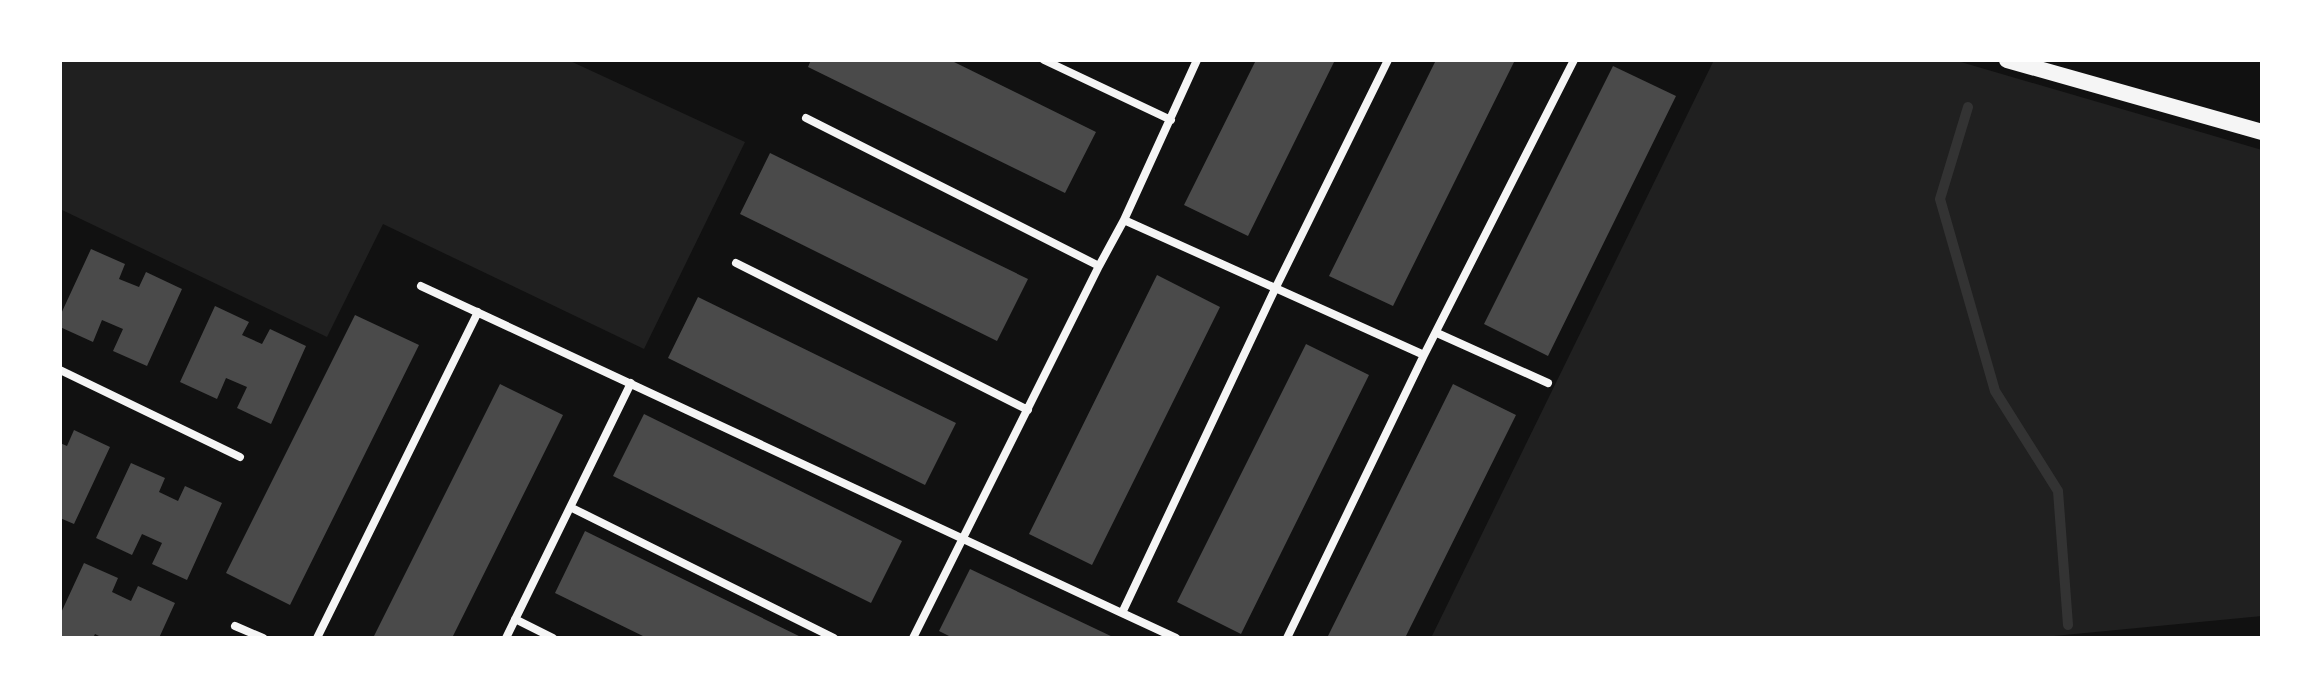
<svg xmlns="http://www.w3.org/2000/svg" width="2322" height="698" font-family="'Times New Roman',serif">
	<rect width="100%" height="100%" fill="#111"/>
	<path fill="#202020" d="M 60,60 L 568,60 L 745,142 L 644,349 L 383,224 L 327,337 L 60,209 Z
		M 1714,60 L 1954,60 L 2262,150 L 2262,616 L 2033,638 L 1431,638 Z"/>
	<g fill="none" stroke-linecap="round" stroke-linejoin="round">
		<path stroke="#333" stroke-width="10" d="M 1968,107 L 1940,199 L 1995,391 L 2058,491 L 2068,625"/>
	</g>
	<path fill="#4a4a4a" d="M 811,60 L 950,60 L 1096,132 L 1065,193 L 808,67 Z
		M 1256,60 L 1335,60 L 1248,236 L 1184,205 Z
		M 1436,60 L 1515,60 L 1393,306 L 1329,276 Z
		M 1613,66 L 1676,96 L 1548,356 L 1484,324 Z
		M 770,153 L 1028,279 L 997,341 L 740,214 Z
		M 91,249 L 125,264 L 119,279 L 139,287 L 146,272 L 182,289 L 147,366 L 113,351 L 123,329 L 102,320 L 93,342 L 60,327 L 60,316 Z
		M 1157,275 L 1220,307 L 1092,565 L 1029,534 Z
		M 698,297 L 956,423 L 925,485 L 668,358 Z
		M 215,306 L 249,322 L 242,335 L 262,344 L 270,329 L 306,346 L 271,424 L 237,408 L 247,387 L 226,378 L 217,399 L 180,382 Z
		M 355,315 L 419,345 L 290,605 L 226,573 Z
		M 1306,344 L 1369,375 L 1241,634 L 1177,602 Z
		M 500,384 L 563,415 L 452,638 L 373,638 Z
		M 1453,384 L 1516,415 L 1405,638 L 1327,638 Z
		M 644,414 L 902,541 L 871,603 L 613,476 Z
		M 74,430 L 110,447 L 74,524 L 60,518 L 60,443 L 67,446 Z
		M 131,463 L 165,478 L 159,492 L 178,501 L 185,486 L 222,503 L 187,580 L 152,564 L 162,543 L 142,534 L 132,555 L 96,538 Z
		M 585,531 L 803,638 L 647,638 L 555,593 Z
		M 84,563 L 118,578 L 112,592 L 131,601 L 138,586 L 175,603 L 159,638 L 103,638 L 95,634 L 93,638 L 60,638 L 60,615 Z
		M 970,569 L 1115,638 L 953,638 L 939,631 Z"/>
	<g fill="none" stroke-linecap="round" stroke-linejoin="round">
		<path stroke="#f5f5f5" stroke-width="8" d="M 1044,60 L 1171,120
			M 806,118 L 1099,266
			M 1124,220 L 1424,355
			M 736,263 L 1028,410
			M 421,286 L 1122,613 L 1276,287 L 1388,60
			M 1437,333 L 1548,383
			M 60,370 L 240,457
			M 572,508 L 834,638
			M 1122,613 L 1176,638
			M 515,619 L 553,638
			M 235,626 L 263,638
			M 317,638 L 478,312
			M 506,638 L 631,383
			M 913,638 L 1099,266 L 1124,220 L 1197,60
			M 1287,638 L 1424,355 L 1574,60"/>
		<path stroke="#f5f5f5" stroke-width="16" d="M 2007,60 L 2262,132"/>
	</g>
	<rect width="2322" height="698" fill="none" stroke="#ffffff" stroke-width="124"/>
</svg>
